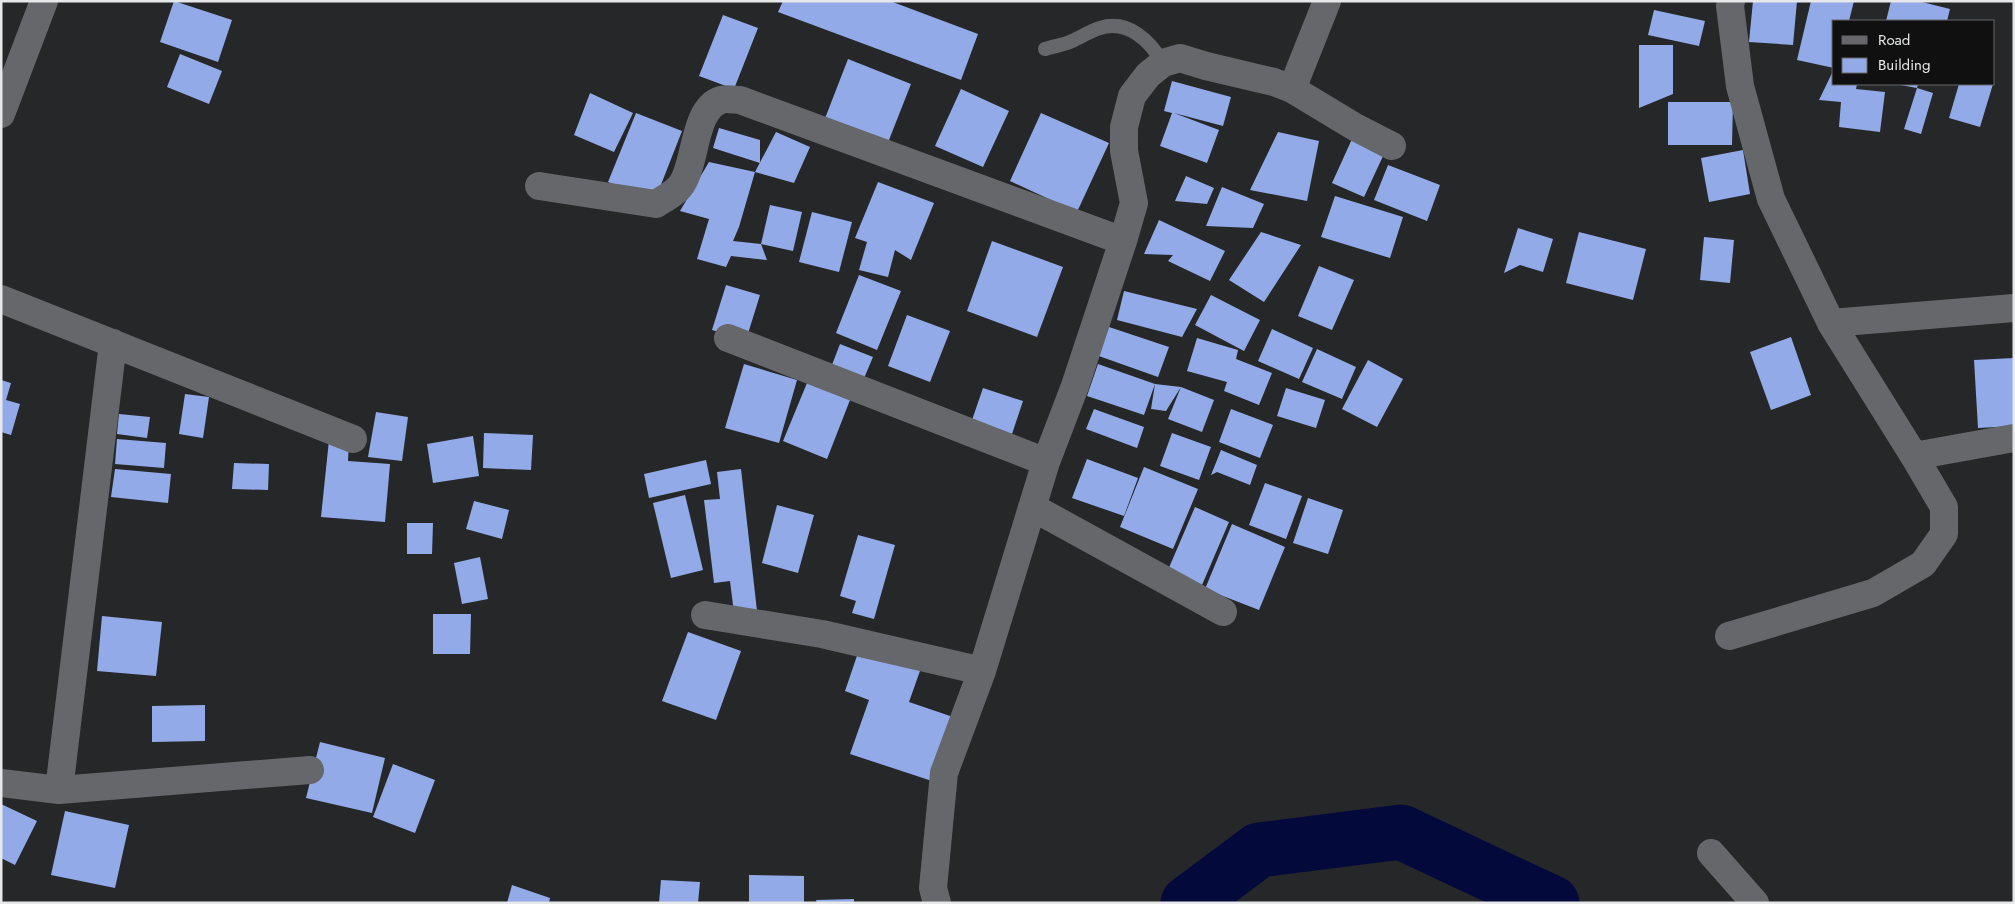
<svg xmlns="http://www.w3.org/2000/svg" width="2015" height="904" font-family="Jost,sans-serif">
	<rect width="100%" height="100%" fill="#262729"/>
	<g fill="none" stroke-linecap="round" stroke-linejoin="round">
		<path stroke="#03093a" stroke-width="55" d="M 1188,903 L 1259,850 L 1401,832 L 1552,903"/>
	</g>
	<path fill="#92abe8" d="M 174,1 L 232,20 L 218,62 L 160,42 Z
		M 783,1 L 890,1 L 978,34 L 961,80 L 778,12 Z
		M 1753,1 L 1797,1 L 1793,45 L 1749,42 Z
		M 1811,1 L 1854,1 L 1849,21 L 1834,21 L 1834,68 L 1797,60 Z
		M 1891,1 L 1918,1 L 1950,9 L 1947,21 L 1886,21 Z
		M 1654,10 L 1705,21 L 1699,46 L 1648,35 Z
		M 723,15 L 758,28 L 734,89 L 699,76 Z
		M 1639,45 L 1673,45 L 1673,94 L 1639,108 Z
		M 180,54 L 222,71 L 209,104 L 167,87 Z
		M 848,59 L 911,84 L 887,145 L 824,121 Z
		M 1834,69 L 1834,84 L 1857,84 L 1856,89 L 1885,92 L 1880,132 L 1839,127 L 1841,102 L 1819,100 Z
		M 1172,81 L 1231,97 L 1223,126 L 1174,113 L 1219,130 L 1207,163 L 1160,146 L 1172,113 L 1164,111 Z
		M 1895,84 L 1918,84 L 1917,88 Z
		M 1959,84 L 1993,84 L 1980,127 L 1949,118 Z
		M 1917,88 L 1933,93 L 1921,134 L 1904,129 Z
		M 961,89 L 1009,111 L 983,167 L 935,146 Z
		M 590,93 L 633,113 L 614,152 L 574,135 Z
		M 1668,102 L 1733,102 L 1732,145 L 1668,145 Z
		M 636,113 L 682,131 L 655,200 L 608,182 Z
		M 1041,113 L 1109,143 L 1077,212 L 1010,181 Z
		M 719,128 L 760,140 L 760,163 L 713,148 Z
		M 776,132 L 810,147 L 794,183 L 755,172 Z
		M 1278,132 L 1319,141 L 1307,201 L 1250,190 Z
		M 1352,139 L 1384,154 L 1364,197 L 1332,183 Z
		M 1743,150 L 1750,194 L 1709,202 L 1701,158 Z
		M 709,162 L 755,172 L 739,227 L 733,241 L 761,244 L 767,260 L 731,256 L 726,267 L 697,259 L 709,219 L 680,211 Z
		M 1388,165 L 1440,185 L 1427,221 L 1374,200 Z
		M 1186,176 L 1214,188 L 1207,204 L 1175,201 Z
		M 878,182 L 934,203 L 911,260 L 895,250 L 888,277 L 859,270 L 867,242 L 855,238 Z
		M 1222,187 L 1264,204 L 1253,228 L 1206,226 Z
		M 1335,196 L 1403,217 L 1390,258 L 1321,237 Z
		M 770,205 L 802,212 L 793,251 L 761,244 Z
		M 812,212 L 852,222 L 839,272 L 799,262 Z
		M 1159,220 L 1225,251 L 1210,281 L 1168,261 L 1173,255 L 1144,254 Z
		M 1518,228 L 1553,239 L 1543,272 L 1520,265 L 1504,273 Z
		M 1261,232 L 1301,245 L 1264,302 L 1229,280 Z
		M 1579,232 L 1646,249 L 1633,300 L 1566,283 Z
		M 1704,237 L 1734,240 L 1730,283 L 1700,280 Z
		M 992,241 L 1063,267 L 1037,337 L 967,311 Z
		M 1319,266 L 1354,280 L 1332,330 L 1298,316 Z
		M 859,275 L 901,291 L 877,350 L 836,333 Z
		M 726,285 L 760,295 L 746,340 L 712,330 Z
		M 1124,291 L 1197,309 L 1182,337 L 1117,320 Z
		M 1211,295 L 1260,320 L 1244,351 L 1195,325 Z
		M 907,315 L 950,331 L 930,382 L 888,366 Z
		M 1106,326 L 1169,347 L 1158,377 L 1096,355 Z
		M 1272,329 L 1313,348 L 1299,379 L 1258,361 Z
		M 1791,337 L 1811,395 L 1771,410 L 1750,352 Z
		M 1197,338 L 1238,350 L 1236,359 L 1272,373 L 1259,405 L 1224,391 L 1227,382 L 1187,371 Z
		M 840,344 L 873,357 L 862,383 L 830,370 Z
		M 1317,349 L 1356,367 L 1342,399 L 1302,382 Z
		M 2014,358 L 2014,426 L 1978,428 L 1974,360 Z
		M 1368,360 L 1403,379 L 1377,427 L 1342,409 Z
		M 744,364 L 797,380 L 779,443 L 725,428 Z
		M 1098,364 L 1155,384 L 1144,415 L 1087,396 Z
		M 1,380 L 11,383 L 6,400 L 20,404 L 11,435 L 1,432 Z
		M 807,383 L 850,400 L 827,459 L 783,441 Z
		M 1155,384 L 1181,387 L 1214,400 L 1202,432 L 1168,419 L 1181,387 L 1166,411 L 1151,409 Z
		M 983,388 L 1023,401 L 1012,434 L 972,420 Z
		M 1286,388 L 1325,400 L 1316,428 L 1277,416 Z
		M 185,394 L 209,397 L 203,438 L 179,434 Z
		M 1094,409 L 1144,427 L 1137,448 L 1086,429 Z
		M 1231,409 L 1273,425 L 1260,458 L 1219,442 Z
		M 376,412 L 408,417 L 402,461 L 368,457 Z
		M 119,414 L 150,417 L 147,438 L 117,434 Z
		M 484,433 L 533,435 L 531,470 L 483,468 Z
		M 1172,433 L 1211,447 L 1199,480 L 1160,466 Z
		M 473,436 L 479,476 L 433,483 L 427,444 Z
		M 117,439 L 166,443 L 164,468 L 115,464 Z
		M 329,440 L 349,441 L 348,461 L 390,464 L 385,522 L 321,517 Z
		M 1221,450 L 1257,465 L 1250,485 L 1217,472 L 1211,475 Z
		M 1087,459 L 1138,478 L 1124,516 L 1072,498 Z
		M 706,460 L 711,484 L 649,498 L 644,474 Z
		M 234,463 L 269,464 L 268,490 L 232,489 Z
		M 1144,467 L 1198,489 L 1173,549 L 1120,527 Z
		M 115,469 L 171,474 L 168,503 L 111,497 Z
		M 741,469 L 757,611 L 734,613 L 730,581 L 714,583 L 704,500 L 720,499 L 717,472 Z
		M 1265,483 L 1302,496 L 1286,539 L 1249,525 Z
		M 685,495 L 703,570 L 671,578 L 653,503 Z
		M 1308,498 L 1343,510 L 1328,554 L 1293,543 Z
		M 474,501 L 509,510 L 502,539 L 466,529 Z
		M 777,505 L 814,515 L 798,573 L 762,563 Z
		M 1195,507 L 1229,522 L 1202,585 L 1168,570 Z
		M 407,523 L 433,523 L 432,554 L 407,554 Z
		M 1232,524 L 1285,547 L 1259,610 L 1205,589 Z
		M 858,535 L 895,545 L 874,619 L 852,613 L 856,601 L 840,596 Z
		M 480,557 L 488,599 L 462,604 L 454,563 Z
		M 433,614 L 471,614 L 470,654 L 433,654 Z
		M 102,616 L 162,622 L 156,676 L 97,671 Z
		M 688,632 L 741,651 L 716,720 L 662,701 Z
		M 860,647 L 921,668 L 909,702 L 956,718 L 935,782 L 850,754 L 869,700 L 845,691 Z
		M 205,705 L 205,741 L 152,742 L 152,706 Z
		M 320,742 L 385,758 L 372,813 L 306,798 Z
		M 393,764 L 435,780 L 415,833 L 373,817 Z
		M 1,804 L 37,821 L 15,865 L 1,858 Z
		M 65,811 L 129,825 L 115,888 L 51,875 Z
		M 749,875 L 804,876 L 804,903 L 749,903 Z
		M 661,880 L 700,882 L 698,903 L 659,903 Z
		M 512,885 L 550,898 L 549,903 L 507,903 Z
		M 854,899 L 854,903 L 817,903 L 816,900 Z"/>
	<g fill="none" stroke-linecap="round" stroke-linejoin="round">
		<path stroke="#66676a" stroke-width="14" d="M 1045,49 C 1054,46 1064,45 1072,41 C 1081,37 1090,31 1100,28 C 1128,19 1150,41 1163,63"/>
		<path stroke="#66676a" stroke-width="28" d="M 1292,89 L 1355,127 L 1392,146
			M 1,114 L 44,1
			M 539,186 L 656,204 C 665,198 678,192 683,182 C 696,161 694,108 721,100 C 726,98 735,100 740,100 L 1123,241
			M 1,299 L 353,439
			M 1831,323 L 2014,308
			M 728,338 L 1046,462
			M 1914,456 L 2014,438
			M 1032,507 L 1223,612
			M 705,615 L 822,634 L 982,671
			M 1729,636 L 1873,593 L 1923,564 L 1944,534 L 1944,507 L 1914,456 L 1831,323 L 1771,199 L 1740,86 L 1730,6 L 1731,1
			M 1,783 L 59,790 L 310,770
			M 59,790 L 113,343
			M 1711,853 L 1755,903
			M 937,903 L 933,888 L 944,773 L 982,671 L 1046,462 L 1075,386 L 1123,241 L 1134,203 L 1124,151 L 1124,127 L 1132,96 L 1148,75 L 1163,63 L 1180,58 L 1206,66 L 1274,82 L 1292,89 L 1327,1"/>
	</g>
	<rect width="2015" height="904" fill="none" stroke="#e7e8e9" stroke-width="5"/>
	<rect x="1832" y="20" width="162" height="65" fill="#101011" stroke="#666667"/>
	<rect x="1842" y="36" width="25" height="8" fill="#66676a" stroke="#666667"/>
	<text x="1878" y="45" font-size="15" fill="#e7e8e9">Road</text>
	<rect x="1842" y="58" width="25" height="15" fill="#92abe8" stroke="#666667"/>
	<text x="1878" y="70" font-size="15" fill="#e7e8e9">Building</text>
</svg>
